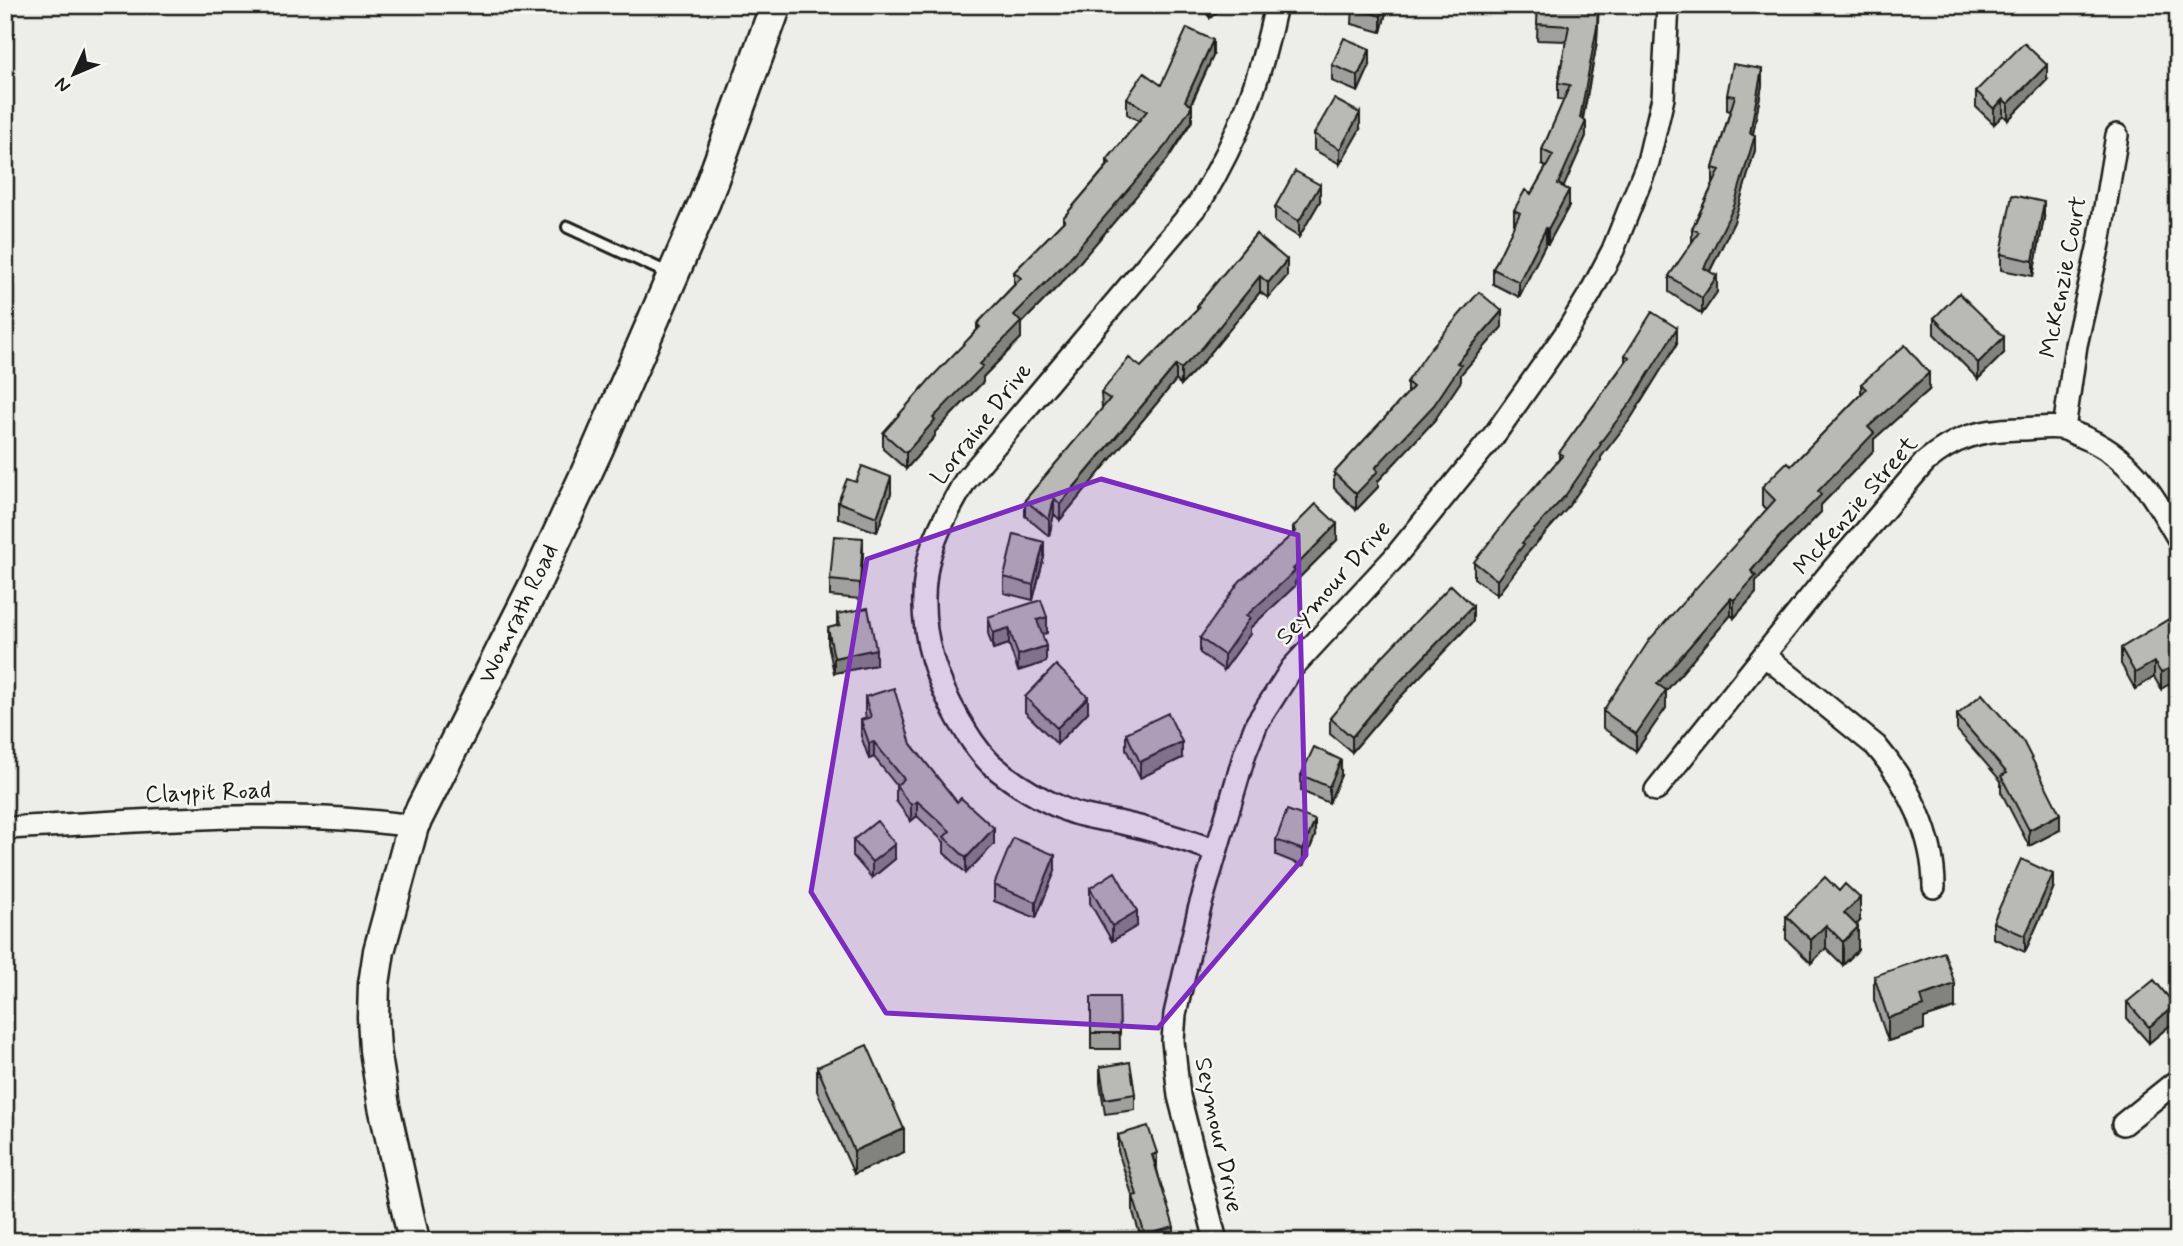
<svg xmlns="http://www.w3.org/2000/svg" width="2183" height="1246" font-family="Mynerve,sans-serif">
	<rect width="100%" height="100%" fill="#edede9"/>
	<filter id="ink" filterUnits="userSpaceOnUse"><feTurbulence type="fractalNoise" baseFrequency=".0143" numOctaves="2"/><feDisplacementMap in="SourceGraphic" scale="14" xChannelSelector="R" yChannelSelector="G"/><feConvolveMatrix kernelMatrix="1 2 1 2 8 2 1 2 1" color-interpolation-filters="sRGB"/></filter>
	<g filter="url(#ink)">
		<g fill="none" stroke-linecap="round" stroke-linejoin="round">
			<g stroke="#1c1c1c" stroke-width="16">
				<path id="lane" d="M 568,227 L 670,274"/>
			</g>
			<g stroke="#1c1c1c" stroke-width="26">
				<path id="street" d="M 2064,429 L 2076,345 L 2099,244 L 2117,135
					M 1764,655 L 1876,746 C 1909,785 1934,835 1934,887
					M 1656,790 L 1828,575 L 1925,462 C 1954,437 1981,430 2018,429 C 2032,429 2047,426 2061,428 C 2067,429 2074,434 2081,436 C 2132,457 2151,492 2178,538
					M 5,828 C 141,822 278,807 413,826
					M 1214,850 C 1183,839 1150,829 1118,822 C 1100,819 1083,817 1066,810 C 1040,799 1011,782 990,763 C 977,750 968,735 959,720 C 933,675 918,626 926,573 C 931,539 949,510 965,481 L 1200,202 C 1240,135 1260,81 1276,5
					M 2123,1124 L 2178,1080
					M 1216,1241 L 1179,1096 L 1173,1041 L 1175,1014 L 1199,910 L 1245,753 L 1257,723 L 1292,668 L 1394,558 L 1495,434 L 1566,333 L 1591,292 L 1613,250 L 1648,162 L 1663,98 L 1668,5"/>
			</g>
			<g stroke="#1c1c1c" stroke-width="35">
				<path id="secondary" d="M 414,1241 L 384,1106 L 375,1050 L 373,1017 L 374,984 L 379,951 L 413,826 L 536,582 L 597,450 L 705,201 L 776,5"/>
			</g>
			<use href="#lane" stroke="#f6f6f2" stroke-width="10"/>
			<use href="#street" stroke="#f6f6f2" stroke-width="21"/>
			<use href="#secondary" stroke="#f6f6f2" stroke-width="30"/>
		</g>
		<path fill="#9f9f9d" stroke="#1c1c1c" stroke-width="2" d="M 1200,5 L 1225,5 L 1210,18 Z
			M 1353,5 L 1388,5 L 1381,32 L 1352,24 Z
			M 1538,5 L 1599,5 L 1597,42 L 1583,119 L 1586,136 L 1563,187 L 1569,206 L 1548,244 L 1546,243 L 1519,297 L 1493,284 L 1493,269 L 1514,226 L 1514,210 L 1531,194 L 1546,167 L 1542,165 L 1542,150 L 1564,100 L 1558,99 L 1558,83 L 1566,41 L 1537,40 Z
			M 1213,56 L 1191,105 L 1192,121 L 1167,160 L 1067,277 L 1021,324 L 1021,338 L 983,377 L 983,382 L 935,432 L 935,436 L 906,469 L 883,449 L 883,433 L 977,330 L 977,324 L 1014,285 L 1014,272 L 1063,222 L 1063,218 L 1107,166 L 1107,160 L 1139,121 L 1127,114 L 1127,98 L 1161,85 Z
			M 1332,65 L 1370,65 L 1358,92 L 1332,81 Z
			M 2047,80 L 2008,120 L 2003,115 L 1994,124 L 1976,107 L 1976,91 Z
			M 1762,85 L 1753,134 L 1755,150 L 1734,222 L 1710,271 L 1717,292 L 1702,314 L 1669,292 L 1669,276 L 1692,243 L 1692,229 L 1713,184 L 1713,168 L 1730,111 L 1727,110 L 1727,95 Z
			M 1360,129 L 1340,164 L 1314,150 L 1314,134 Z
			M 1320,201 L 1299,237 L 1275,222 L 1275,207 Z
			M 2044,218 L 2033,276 L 2001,270 L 2001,254 Z
			M 1256,234 L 1287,276 L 1268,298 L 1260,292 L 1203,362 L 1181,385 L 1176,380 L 1060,520 L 1054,514 L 1049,536 L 1025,516 L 1025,500 L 1102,409 L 1101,393 L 1141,367 L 1197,310 L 1197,306 Z
			M 1934,318 L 2004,353 L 1978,379 L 1934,334 Z
			M 1502,327 L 1461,374 L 1461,381 L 1434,421 L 1378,481 L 1378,487 L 1356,510 L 1334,488 L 1334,473 L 1407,394 L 1407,382 Z
			M 1677,344 L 1631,418 L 1601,457 L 1601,460 L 1565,511 L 1524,557 L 1524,560 L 1497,595 L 1474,578 L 1474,562 L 1559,459 L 1559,453 L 1625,362 L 1625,355 Z
			M 1861,384 L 1929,390 L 1874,439 L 1874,450 L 1821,505 L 1821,512 L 1778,556 L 1756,581 L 1756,593 L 1734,618 L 1731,615 L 1666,691 L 1666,708 L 1636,751 L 1603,728 L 1603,711 L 1767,509 L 1762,505 L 1762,487 L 1791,466 L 1861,394 Z
			M 891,493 L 877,532 L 838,518 L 838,502 Z
			M 1293,527 L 1337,540 L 1295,582 L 1295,586 L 1250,628 L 1250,634 L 1224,670 L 1200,653 L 1200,638 L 1293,533 Z
			M 863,554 L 860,599 L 830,596 L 830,580 Z
			M 1044,557 L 1033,600 L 1004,593 L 1004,577 Z
			M 837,614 L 876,665 L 834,673 L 828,644 L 828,628 L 837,626 Z
			M 988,617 L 1047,633 L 1042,634 L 1046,662 L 1018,671 L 1009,644 L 993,649 L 988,633 Z
			M 2169,619 L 2161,689 L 2154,677 L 2135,689 L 2121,664 L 2121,648 Z
			M 1473,621 L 1386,712 L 1352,752 L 1330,734 L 1330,718 Z
			M 865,697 L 911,744 L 957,802 L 994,844 L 966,873 L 944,853 L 944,842 L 917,816 L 911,821 L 896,801 L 896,785 L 874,757 L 869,759 L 861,736 L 861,720 L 866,719 L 865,713 Z
			M 1025,697 L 1088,712 L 1057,744 L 1025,712 Z
			M 1957,715 L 2060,830 L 2029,846 L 2001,792 L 2001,781 L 1957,730 Z
			M 1126,733 L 1182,758 L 1140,778 L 1126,749 Z
			M 1301,775 L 1341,775 L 1329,803 L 1301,791 Z
			M 1315,836 L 1303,866 L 1276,855 L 1276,840 Z
			M 853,840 L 895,859 L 872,878 L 853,856 Z
			M 1055,871 L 1036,918 L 994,901 L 994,885 Z
			M 1090,888 L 1137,926 L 1112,941 L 1090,903 Z
			M 2053,889 L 2025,952 L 1993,938 L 1993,922 Z
			M 1786,916 L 1860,921 L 1856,925 L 1858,950 L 1843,965 L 1826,948 L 1811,963 L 1786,939 Z
			M 1874,976 L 1955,1008 L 1924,1018 L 1924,1029 L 1888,1041 L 1874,1000 Z
			M 1091,997 L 1119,997 L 1120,1049 L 1091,1049 Z
			M 2127,1002 L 2175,1021 L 2149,1043 L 2127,1018 Z
			M 817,1067 L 904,1152 L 854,1174 L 817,1091 Z
			M 1100,1067 L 1135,1094 L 1135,1110 L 1105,1114 L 1100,1083 Z
			M 1118,1135 L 1157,1169 L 1174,1241 L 1142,1241 L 1133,1212 L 1133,1198 L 1118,1151 Z"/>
		<path fill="#82827f" stroke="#1c1c1c" stroke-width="2" d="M 1215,5 L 1225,5 L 1210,18 L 1210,10 Z
			M 1383,5 L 1388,5 L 1381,32 L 1381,16 Z
			M 1598,5 L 1597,42 L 1580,132 L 1586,121 L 1586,136 L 1558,200 L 1558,184 L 1580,118 Z
			M 1213,40 L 1213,56 L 1186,114 L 1192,106 L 1192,121 L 1167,160 L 1067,277 L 1021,324 L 1021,338 L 983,377 L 983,382 L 935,432 L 935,436 L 906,469 L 906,453 L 933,418 L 980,364 L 1014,315 L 1185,101 Z
			M 1370,49 L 1370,65 L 1358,92 L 1358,76 Z
			M 2047,65 L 2047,80 L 2008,120 L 2008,104 Z
			M 1762,69 L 1762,85 L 1750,149 L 1750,133 Z
			M 2003,99 L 2003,115 L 1994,124 L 1994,109 Z
			M 1360,113 L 1360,129 L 1340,164 L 1340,149 Z
			M 1755,135 L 1755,150 L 1734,222 L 1704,283 L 1704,268 Z
			M 1320,185 L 1320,201 L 1299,237 L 1299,221 Z
			M 1569,190 L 1569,206 L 1548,244 L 1548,229 Z
			M 2044,202 L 2044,218 L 2033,276 L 2033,261 Z
			M 1546,228 L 1546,243 L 1519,297 L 1519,282 Z
			M 1287,260 L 1287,276 L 1268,298 L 1268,283 Z
			M 1260,276 L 1260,292 L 1203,362 L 1181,385 L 1181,369 Z
			M 1717,276 L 1717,292 L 1702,314 L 1702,298 Z
			M 1502,311 L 1502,327 L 1461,374 L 1461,381 L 1434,421 L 1378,481 L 1378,487 L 1356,510 L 1356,494 L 1457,363 Z
			M 1677,328 L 1677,344 L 1631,418 L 1601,457 L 1601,460 L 1565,511 L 1524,557 L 1524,560 L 1497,595 L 1497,580 L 1522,543 L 1600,443 Z
			M 2004,337 L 2004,353 L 1978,379 L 1978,363 Z
			M 1176,365 L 1176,380 L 1060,520 L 1060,504 Z
			M 1929,373 L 1929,390 L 1874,439 L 1874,450 L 1821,505 L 1821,512 L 1778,556 L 1756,581 L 1756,593 L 1734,618 L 1734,600 L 1751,571 L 1818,491 L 1868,427 Z
			M 891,477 L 891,493 L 877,532 L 877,517 Z
			M 1054,498 L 1054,514 L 1049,536 L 1049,520 Z
			M 1337,524 L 1337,540 L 1295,582 L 1295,586 L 1250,628 L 1250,634 L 1224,670 L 1224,655 L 1246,616 Z
			M 863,538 L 863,554 L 860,599 L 860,583 Z
			M 1044,542 L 1044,557 L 1033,600 L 1033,585 Z
			M 1731,598 L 1731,615 L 1666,691 L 1666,708 L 1636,751 L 1636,734 L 1657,684 Z
			M 1473,606 L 1473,621 L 1386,712 L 1352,752 L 1352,737 L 1386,696 Z
			M 1047,617 L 1047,633 L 1037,635 L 1037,620 Z
			M 1009,628 L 1009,644 L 993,649 L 993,633 Z
			M 1046,646 L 1046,662 L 1018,671 L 1018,655 Z
			M 876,649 L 876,665 L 834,673 L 834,658 Z
			M 2154,662 L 2154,677 L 2135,689 L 2135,673 Z
			M 2178,663 L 2178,679 L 2161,689 L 2161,673 Z
			M 1088,697 L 1088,712 L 1057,744 L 1057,728 Z
			M 874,742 L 874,757 L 869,759 L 869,743 Z
			M 1182,742 L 1182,758 L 1140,778 L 1140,762 Z
			M 1341,760 L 1341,775 L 1329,803 L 1329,787 Z
			M 917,801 L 917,816 L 911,821 L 911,805 Z
			M 2060,814 L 2060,830 L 2029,846 L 2029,830 Z
			M 1315,820 L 1315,836 L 1303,866 L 1303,850 Z
			M 994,828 L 994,844 L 966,873 L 966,858 Z
			M 895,844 L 895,859 L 872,878 L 872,862 Z
			M 1055,855 L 1055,871 L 1036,918 L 1036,902 Z
			M 2053,874 L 2053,889 L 2025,952 L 2025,936 Z
			M 1860,898 L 1860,921 L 1844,937 L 1844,913 Z
			M 1137,911 L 1137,926 L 1112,941 L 1112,926 Z
			M 1826,925 L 1826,948 L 1811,963 L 1811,940 Z
			M 1858,927 L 1858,950 L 1843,965 L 1843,942 Z
			M 1955,984 L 1955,1008 L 1924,1018 L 1924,1029 L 1888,1041 L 1888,1018 L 1921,996 Z
			M 2175,1005 L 2175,1021 L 2149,1043 L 2149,1027 Z
			M 904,1129 L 904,1152 L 854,1174 L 854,1151 Z
			M 1157,1153 L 1157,1169 L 1152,1155 Z
			M 1174,1227 L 1174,1241 L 1145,1241 L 1145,1235 Z"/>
		<path fill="#b9b9b6" stroke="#1c1c1c" stroke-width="2" d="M 1206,5 L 1215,5 L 1210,10 Z
			M 1353,5 L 1383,5 L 1381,16 L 1352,8 Z
			M 1538,5 L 1598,5 L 1597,27 L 1580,118 L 1586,121 L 1558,184 L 1569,190 L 1548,229 L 1546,228 L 1519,282 L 1493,269 L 1520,213 L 1514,210 L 1525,190 L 1531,194 L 1553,155 L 1542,150 L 1570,85 L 1558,83 L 1569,26 L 1537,24 Z
			M 1187,28 L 1213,40 L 1185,101 L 1192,106 L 1167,144 L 1067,261 L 1014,315 L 1021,322 L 980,364 L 983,366 L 933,418 L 935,420 L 906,453 L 883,433 L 931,378 L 980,327 L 977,324 L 1021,278 L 1014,272 L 1065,220 L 1063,218 L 1110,163 L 1107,160 L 1147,111 L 1127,98 L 1144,73 L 1161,85 Z
			M 1344,38 L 1370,49 L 1358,76 L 1332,65 Z
			M 2024,43 L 2047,65 L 2008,104 L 2003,99 L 1994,109 L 1976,91 Z
			M 1733,64 L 1762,69 L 1750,133 L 1755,135 L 1734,206 L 1704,268 L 1717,276 L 1702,298 L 1669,276 L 1699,232 L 1692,229 L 1720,170 L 1713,168 L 1735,96 L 1727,95 Z
			M 1334,99 L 1360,113 L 1340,149 L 1314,134 Z
			M 1295,171 L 1320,185 L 1299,221 L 1275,207 Z
			M 2012,195 L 2044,202 L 2033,261 L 2001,254 Z
			M 1256,234 L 1287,260 L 1268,283 L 1260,276 L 1203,347 L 1181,369 L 1176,365 L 1060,504 L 1054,498 L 1049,520 L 1025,500 L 1110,399 L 1101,393 L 1129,358 L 1141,367 L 1199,308 L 1197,306 Z
			M 1479,292 L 1502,311 L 1457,363 L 1461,365 L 1434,405 L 1375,468 L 1378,471 L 1356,494 L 1334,473 L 1413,387 L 1407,382 L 1430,349 Z
			M 1959,293 L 2004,337 L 1978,363 L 1934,318 Z
			M 1652,312 L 1677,328 L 1631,402 L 1600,443 L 1601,444 L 1565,496 L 1522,543 L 1524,544 L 1497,580 L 1474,562 L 1512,513 L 1563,455 L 1559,453 L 1629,357 L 1625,355 Z
			M 1905,345 L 1929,373 L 1868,427 L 1874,433 L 1818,491 L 1821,495 L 1778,538 L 1751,571 L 1756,576 L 1734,600 L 1731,598 L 1657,684 L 1666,690 L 1636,734 L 1603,711 L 1650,639 L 1775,500 L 1762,487 L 1787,462 L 1791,466 L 1866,389 L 1861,384 Z
			M 862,466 L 891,477 L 877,517 L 838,502 L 847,479 L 856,482 Z
			M 1316,504 L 1337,524 L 1293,569 L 1295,571 L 1246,616 L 1250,618 L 1224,655 L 1200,638 L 1240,581 L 1296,531 L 1293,527 Z
			M 1014,534 L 1044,542 L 1033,585 L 1004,577 Z
			M 834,536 L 863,538 L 860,583 L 830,580 Z
			M 1451,585 L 1473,606 L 1386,696 L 1352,737 L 1330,718 L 1377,662 Z
			M 1041,600 L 1047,617 L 1037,620 L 1046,646 L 1018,655 L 1009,628 L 993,633 L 988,617 Z
			M 868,608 L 876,649 L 834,658 L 828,628 L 840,625 L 837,614 Z
			M 2169,619 L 2178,633 L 2178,663 L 2161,673 L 2154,662 L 2135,673 L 2121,648 Z
			M 1056,665 L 1088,697 L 1057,728 L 1025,697 Z
			M 894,688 L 911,744 L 957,802 L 961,798 L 994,828 L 966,858 L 944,837 L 950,831 L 917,801 L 911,805 L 896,786 L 904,779 L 874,742 L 869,743 L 861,720 L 871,717 L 865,697 Z
			M 1982,694 L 2023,741 L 2060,814 L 2029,830 L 2001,776 L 2007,773 L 1957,715 Z
			M 1168,713 L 1182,742 L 1140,762 L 1126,733 Z
			M 1314,747 L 1341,760 L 1329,787 L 1301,775 Z
			M 1287,810 L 1315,820 L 1303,850 L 1276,840 Z
			M 877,821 L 895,844 L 872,862 L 853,840 Z
			M 1013,838 L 1055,855 L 1036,902 L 994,885 Z
			M 2021,859 L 2053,874 L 2025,936 L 1993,922 Z
			M 1115,872 L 1137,911 L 1112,926 L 1090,888 Z
			M 1825,877 L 1839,891 L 1845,884 L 1860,898 L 1844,913 L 1858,927 L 1843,942 L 1826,925 L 1811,940 L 1786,916 Z
			M 1944,952 L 1955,984 L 1921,996 L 1924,1006 L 1888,1018 L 1874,976 Z
			M 2154,980 L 2175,1005 L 2149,1027 L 2127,1002 Z
			M 1091,997 L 1119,997 L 1120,1033 L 1091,1033 Z
			M 867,1045 L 904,1129 L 854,1151 L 817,1067 Z
			M 1130,1062 L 1135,1094 L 1105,1099 L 1100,1067 Z
			M 1148,1126 L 1157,1153 L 1152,1155 L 1174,1227 L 1145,1235 L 1133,1196 L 1137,1195 L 1118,1135 Z"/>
	</g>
	<path fill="#7b2cbf" fill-opacity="0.2" stroke="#7b2cbf" stroke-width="5" stroke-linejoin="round" d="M 1101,479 L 1298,535 L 1306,855 L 1158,1028 L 886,1013 L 811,892 L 867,559 Z"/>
	<g text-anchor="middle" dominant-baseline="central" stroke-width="5" stroke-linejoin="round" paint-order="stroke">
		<g font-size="24" fill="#1c1c1c" stroke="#f6f6f2">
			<text transform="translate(2064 277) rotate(-79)">McKenzie Court</text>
			<text transform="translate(982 424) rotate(-52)">Lorraine Drive</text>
			<text transform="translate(1856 506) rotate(-49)">McKenzie Street</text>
			<text transform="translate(1334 583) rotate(-48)">Seymour Drive</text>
			<text transform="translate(519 614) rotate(-64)">Womrath Road</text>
			<text transform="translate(208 793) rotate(-2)">Claypit Road</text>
			<text transform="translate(1218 1135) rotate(78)">Seymour Drive</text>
		</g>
	</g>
	<rect width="2183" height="1246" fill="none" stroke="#f6f6f2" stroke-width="28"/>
	<rect x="14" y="14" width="2155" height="1218" fill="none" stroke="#1c1c1c" stroke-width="2.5" filter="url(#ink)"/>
	<g transform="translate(74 74) rotate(226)" stroke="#f6f6f2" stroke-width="5" paint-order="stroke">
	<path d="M0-5L12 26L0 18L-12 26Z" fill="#1c1c1c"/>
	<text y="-10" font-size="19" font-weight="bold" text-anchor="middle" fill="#1c1c1c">N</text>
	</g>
</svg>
